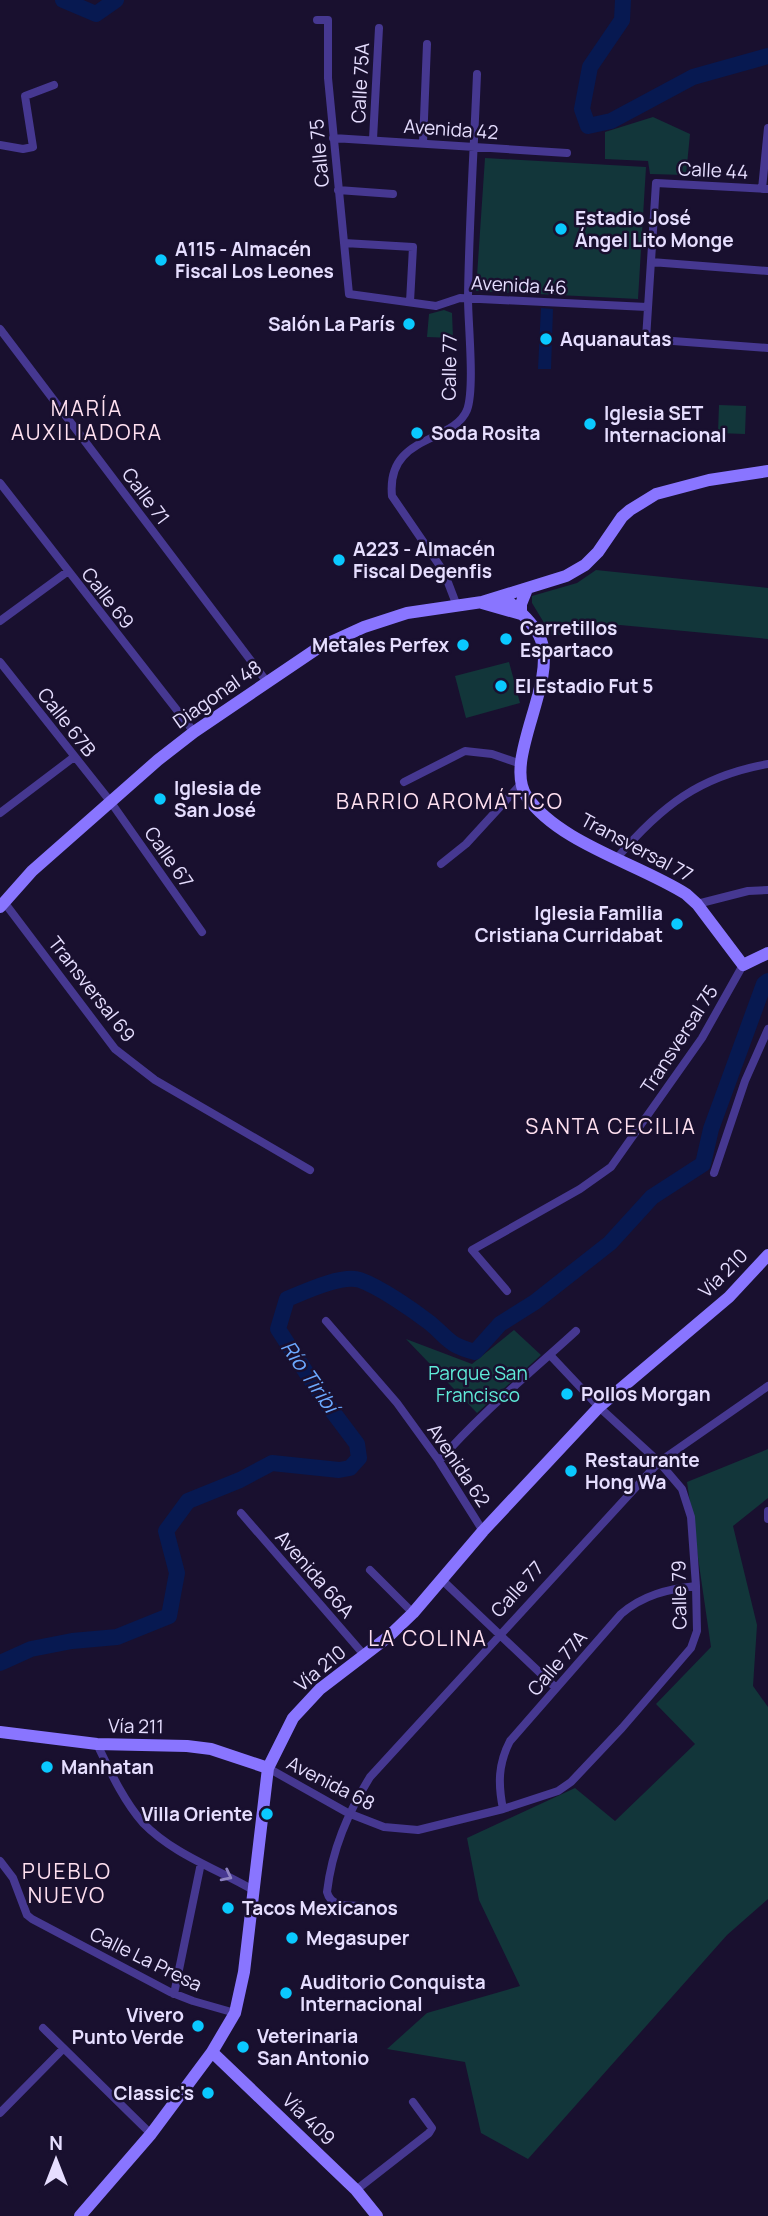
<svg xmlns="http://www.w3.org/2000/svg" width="768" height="2216" font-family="Manrope,sans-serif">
	<rect width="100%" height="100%" fill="#19102f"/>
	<path fill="#12363a" d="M 653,117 L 690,134 L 686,175 L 650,174 L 648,161 L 605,159 L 605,132 Z
		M 485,158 L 646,167 L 638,299 L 476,291 Z
		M 444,310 L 452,313 L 453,338 L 427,337 L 429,314 Z
		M 719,405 L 746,406 L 745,434 L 718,433 Z
		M 596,570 L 768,588 L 768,639 L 620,625 L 552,636 L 532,603 L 532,596 L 577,583 Z
		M 509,662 L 520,703 L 466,718 L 455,676 Z
		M 514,1330 L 541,1355 L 477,1413 L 406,1339 L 472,1364 Z
		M 768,1449 L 768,1498 L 733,1526 L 757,1625 L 753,1686 L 768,1707 L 768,1899 L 727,1935 L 528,2159 L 481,2133 L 465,2062 L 387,2049 L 427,2013 L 520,1986 L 479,1900 L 467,1838 L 575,1788 L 615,1821 L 695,1744 L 656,1704 L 711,1647 L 687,1482 Z"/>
	<path fill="#071951" d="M 541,308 L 553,309 L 551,369 L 538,369 Z"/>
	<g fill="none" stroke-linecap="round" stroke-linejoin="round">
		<path stroke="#071951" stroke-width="16" d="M 63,0 L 96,14 L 116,0
			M 623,0 L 622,20 L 590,67 L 582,109 L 588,126 L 611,121 L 693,77 L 768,56
			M 0,1663 L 31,1649 L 72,1641 L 117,1637 L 169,1616 L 177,1573 L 166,1531 L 188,1501 L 240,1480 L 272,1463 L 339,1470 L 350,1468 L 359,1458 L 357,1444 L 324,1400 L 278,1329 L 287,1299 C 304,1292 342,1274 360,1280 C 380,1287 413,1310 430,1323 C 449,1339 448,1345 475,1352 L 500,1324 L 535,1302 L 610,1243 L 652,1197 L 703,1164 L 711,1129 L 764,984 L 768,981"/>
		<path stroke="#463891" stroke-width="8" d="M 317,20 L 328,20 L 328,78 L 349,294 L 436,306 L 460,298 L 647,307
			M 333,138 L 567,153
			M 373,139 L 379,28
			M 423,143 L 427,44
			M 0,145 L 23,149 L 33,147 L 25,96 L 54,85
			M 762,189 L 768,128
			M 768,189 L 656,183 L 646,339 L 768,348
			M 338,190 L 393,194
			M 344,243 L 413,247 L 410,302
			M 651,262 L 768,271
			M 0,329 L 267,682
			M 0,483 L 194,732
			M 457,606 L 444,572 L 392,496 C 386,434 453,444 467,410 C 475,388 468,324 468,298 C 469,223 474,149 477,74
			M 0,621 L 67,572
			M 0,662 L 110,801 L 202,932
			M 404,782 L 465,751 L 492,754 L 521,764
			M 0,813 L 74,757
			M 617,858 C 661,806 700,776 768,764
			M 441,864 L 466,844 L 521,784
			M 4,902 L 115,1049 L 155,1080 L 310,1170
			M 697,904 L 748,891 L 768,890
			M 714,1173 L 745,1081 L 768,1029
			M 507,1291 L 472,1250 L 580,1189 L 611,1167 L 702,1038 L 743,965
			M 326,1321 L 397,1403 L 439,1461 L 483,1531
			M 439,1461 C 481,1413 529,1374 576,1331
			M 768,1511 L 768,1519
			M 241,1513 L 365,1656
			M 370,1570 L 413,1613
			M 441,1579 L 556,1688
			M 97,1744 C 110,1771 123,1800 143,1823 C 173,1854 217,1869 253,1890
			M 268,1768 L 348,1813 L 384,1827 L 418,1830 L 503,1809 L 558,1791 L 571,1782 L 622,1728 L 691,1648 L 697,1631 L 696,1586 L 691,1517 L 682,1489 L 659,1462 L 599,1407 L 550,1355
			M 503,1809 C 498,1784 498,1764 510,1741 L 621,1614 C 643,1595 668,1589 696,1586
			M 0,1861 L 13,1878 L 27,1915 L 32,1919 L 170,1992 L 193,2001 L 235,2013
			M 363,1906 C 349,1905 331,1908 327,1892 C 332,1849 348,1813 370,1777 L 659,1462 L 768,1386
			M 174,1994 L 201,1863
			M 43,2028 L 151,2134
			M 0,2113 L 63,2049
			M 356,2190 L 429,2133 L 432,2128 L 413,2102"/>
		<path stroke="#8975ff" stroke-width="12" d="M 503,596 C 516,609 535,623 541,640 C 557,684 502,761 527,797 C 559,843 639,864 686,894 L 697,904 L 743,965 L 768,953
			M 482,603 L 521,614 L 521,604 L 527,589
			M 0,907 L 32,871 L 158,760 L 194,732 L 318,648 L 364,627 L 407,613 L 482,602 L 566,576 L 585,565 L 598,552 L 622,517 L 630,510 L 656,494 L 709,480 L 768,471
			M 0,1732 L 97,1744 L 187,1746 L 211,1749 L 268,1768
			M 212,2052 L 356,2190 L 377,2216
			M 80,2216 L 151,2134 L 212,2052 L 235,2013 L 244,1972 L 268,1768 L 293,1718 L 320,1689 L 388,1637 L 413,1613 L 483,1531 L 599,1407 L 729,1297 L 768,1255"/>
	</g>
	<defs><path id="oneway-chevron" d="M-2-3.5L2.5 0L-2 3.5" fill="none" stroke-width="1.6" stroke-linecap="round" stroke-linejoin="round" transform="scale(1.75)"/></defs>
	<use stroke="#8e83c2" href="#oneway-chevron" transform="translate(227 1876) rotate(27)"/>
	<g fill="#0ac9ff" stroke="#19102f" stroke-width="2.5">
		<circle cx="561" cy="229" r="7"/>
		<circle cx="161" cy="260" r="7"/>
		<circle cx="409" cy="324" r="7"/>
		<circle cx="546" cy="339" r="7"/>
		<circle cx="590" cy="424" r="7"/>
		<circle cx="417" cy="433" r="7"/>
		<circle cx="339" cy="560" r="7"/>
		<circle cx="506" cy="639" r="7"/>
		<circle cx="463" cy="645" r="7"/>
		<circle cx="501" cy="686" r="7"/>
		<circle cx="160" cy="799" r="7"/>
		<circle cx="677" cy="924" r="7"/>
		<circle cx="567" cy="1394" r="7"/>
		<circle cx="571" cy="1471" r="7"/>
		<circle cx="47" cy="1767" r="7"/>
		<circle cx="267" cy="1814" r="7"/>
		<circle cx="228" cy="1908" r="7"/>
		<circle cx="292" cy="1938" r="7"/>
		<circle cx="286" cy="1993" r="7"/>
		<circle cx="198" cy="2026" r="7"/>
		<circle cx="243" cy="2047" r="7"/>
		<circle cx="208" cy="2093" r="7"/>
	</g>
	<g text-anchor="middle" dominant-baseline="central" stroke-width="5" stroke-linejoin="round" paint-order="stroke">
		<g font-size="19" fill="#e6deff" stroke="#19102f">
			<text transform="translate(360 83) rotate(-87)">Calle 75A</text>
			<text transform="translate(451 129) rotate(4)">Avenida 42</text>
			<text transform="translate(319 153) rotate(-95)">Calle 75</text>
			<text transform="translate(713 170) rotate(3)">Calle 44</text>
			<text transform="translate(519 285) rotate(3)">Avenida 46</text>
			<text transform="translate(449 367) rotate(-89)">Calle 77</text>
			<text transform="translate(146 496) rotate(53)">Calle 71</text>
			<text transform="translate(108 598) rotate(52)">Calle 69</text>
			<text transform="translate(217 694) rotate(-35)">Diagonal 48</text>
			<text transform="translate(67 722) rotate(52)">Calle 67B</text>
			<text transform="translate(637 847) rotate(28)">Transversal 77</text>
			<text transform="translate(169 857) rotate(55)">Calle 67</text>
			<text transform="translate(92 989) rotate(52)">Transversal 69</text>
			<text transform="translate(679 1039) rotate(-57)">Transversal 75</text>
			<text transform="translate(723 1273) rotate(-45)">Vía 210</text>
			<text transform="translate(459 1465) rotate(56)">Avenida 62</text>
			<text transform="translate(315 1574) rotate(49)">Avenida 66A</text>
			<text transform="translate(517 1589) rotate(-48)">Calle 77</text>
			<text transform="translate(679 1595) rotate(-91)">Calle 79</text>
			<text transform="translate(557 1663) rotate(-49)">Calle 77A</text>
			<text transform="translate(320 1668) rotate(-40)">Vía 210</text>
			<text transform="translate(136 1726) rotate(1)">Vía 211</text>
			<text transform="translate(331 1783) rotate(27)">Avenida 68</text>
			<text transform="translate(146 1959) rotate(26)">Calle La Presa</text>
			<text transform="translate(309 2119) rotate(44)">Vía 409</text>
		</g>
		<g font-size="19" font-weight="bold" fill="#e6deff" stroke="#19102f" text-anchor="start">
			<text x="575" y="218">Estadio José<tspan x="575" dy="22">Ángel Lito Monge</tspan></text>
			<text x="175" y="249">A115 - Almacén<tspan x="175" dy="22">Fiscal Los Leones</tspan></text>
			<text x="395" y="324" text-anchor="end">Salón La París</text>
			<text x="560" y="339">Aquanautas</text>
			<text x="604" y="413">Iglesia SET<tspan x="604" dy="22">Internacional</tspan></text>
			<text x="431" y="433">Soda Rosita</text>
			<text x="353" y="549">A223 - Almacén<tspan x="353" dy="22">Fiscal Degenfis</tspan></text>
			<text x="520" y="628">Carretillos<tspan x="520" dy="22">Espartaco</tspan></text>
			<text x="449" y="645" text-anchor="end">Metales Perfex</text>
			<text x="515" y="686">El Estadio Fut 5</text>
			<text x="174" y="788">Iglesia de<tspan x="174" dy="22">San José</tspan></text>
			<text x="663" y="913" text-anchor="end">Iglesia Familia<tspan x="663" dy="22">Cristiana Curridabat</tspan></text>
			<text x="581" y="1394">Pollos Morgan</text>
			<text x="585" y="1460">Restaurante<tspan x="585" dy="22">Hong Wa</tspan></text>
			<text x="61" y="1767">Manhatan</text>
			<text x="253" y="1814" text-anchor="end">Villa Oriente</text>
			<text x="242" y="1908">Tacos Mexicanos</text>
			<text x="306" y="1938">Megasuper</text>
			<text x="300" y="1982">Auditorio Conquista<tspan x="300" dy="22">Internacional</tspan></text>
			<text x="184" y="2015" text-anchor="end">Vivero<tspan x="184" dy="22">Punto Verde</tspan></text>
			<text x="257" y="2036">Veterinaria<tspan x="257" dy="22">San Antonio</tspan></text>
			<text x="194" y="2093" text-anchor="end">Classic's</text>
		</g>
		<g font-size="19" fill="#5fead8" stroke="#19102f">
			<text x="478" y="1373">Parque San<tspan x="478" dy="22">Francisco</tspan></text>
		</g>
		<g font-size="21" letter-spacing="2" fill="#ffe0f0" stroke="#19102f">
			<text x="87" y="408">MARÍA<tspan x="87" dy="24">AUXILIADORA</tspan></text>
			<text x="450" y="801">BARRIO AROMÁTICO</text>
			<text x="611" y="1126">SANTA CECILIA</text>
			<text x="428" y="1638">LA COLINA</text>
			<text x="67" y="1871">PUEBLO<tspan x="67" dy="24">NUEVO</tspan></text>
		</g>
		<g font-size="21" font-style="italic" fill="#6ca9ff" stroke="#19102f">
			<text transform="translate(310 1376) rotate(55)">Río Tiribí</text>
		</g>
	</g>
	<g transform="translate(56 2160)" stroke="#19102f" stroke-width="5" paint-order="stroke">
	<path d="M0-5L12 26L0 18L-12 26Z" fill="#e6deff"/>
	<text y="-10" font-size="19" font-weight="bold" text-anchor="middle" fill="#e6deff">N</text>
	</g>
</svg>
